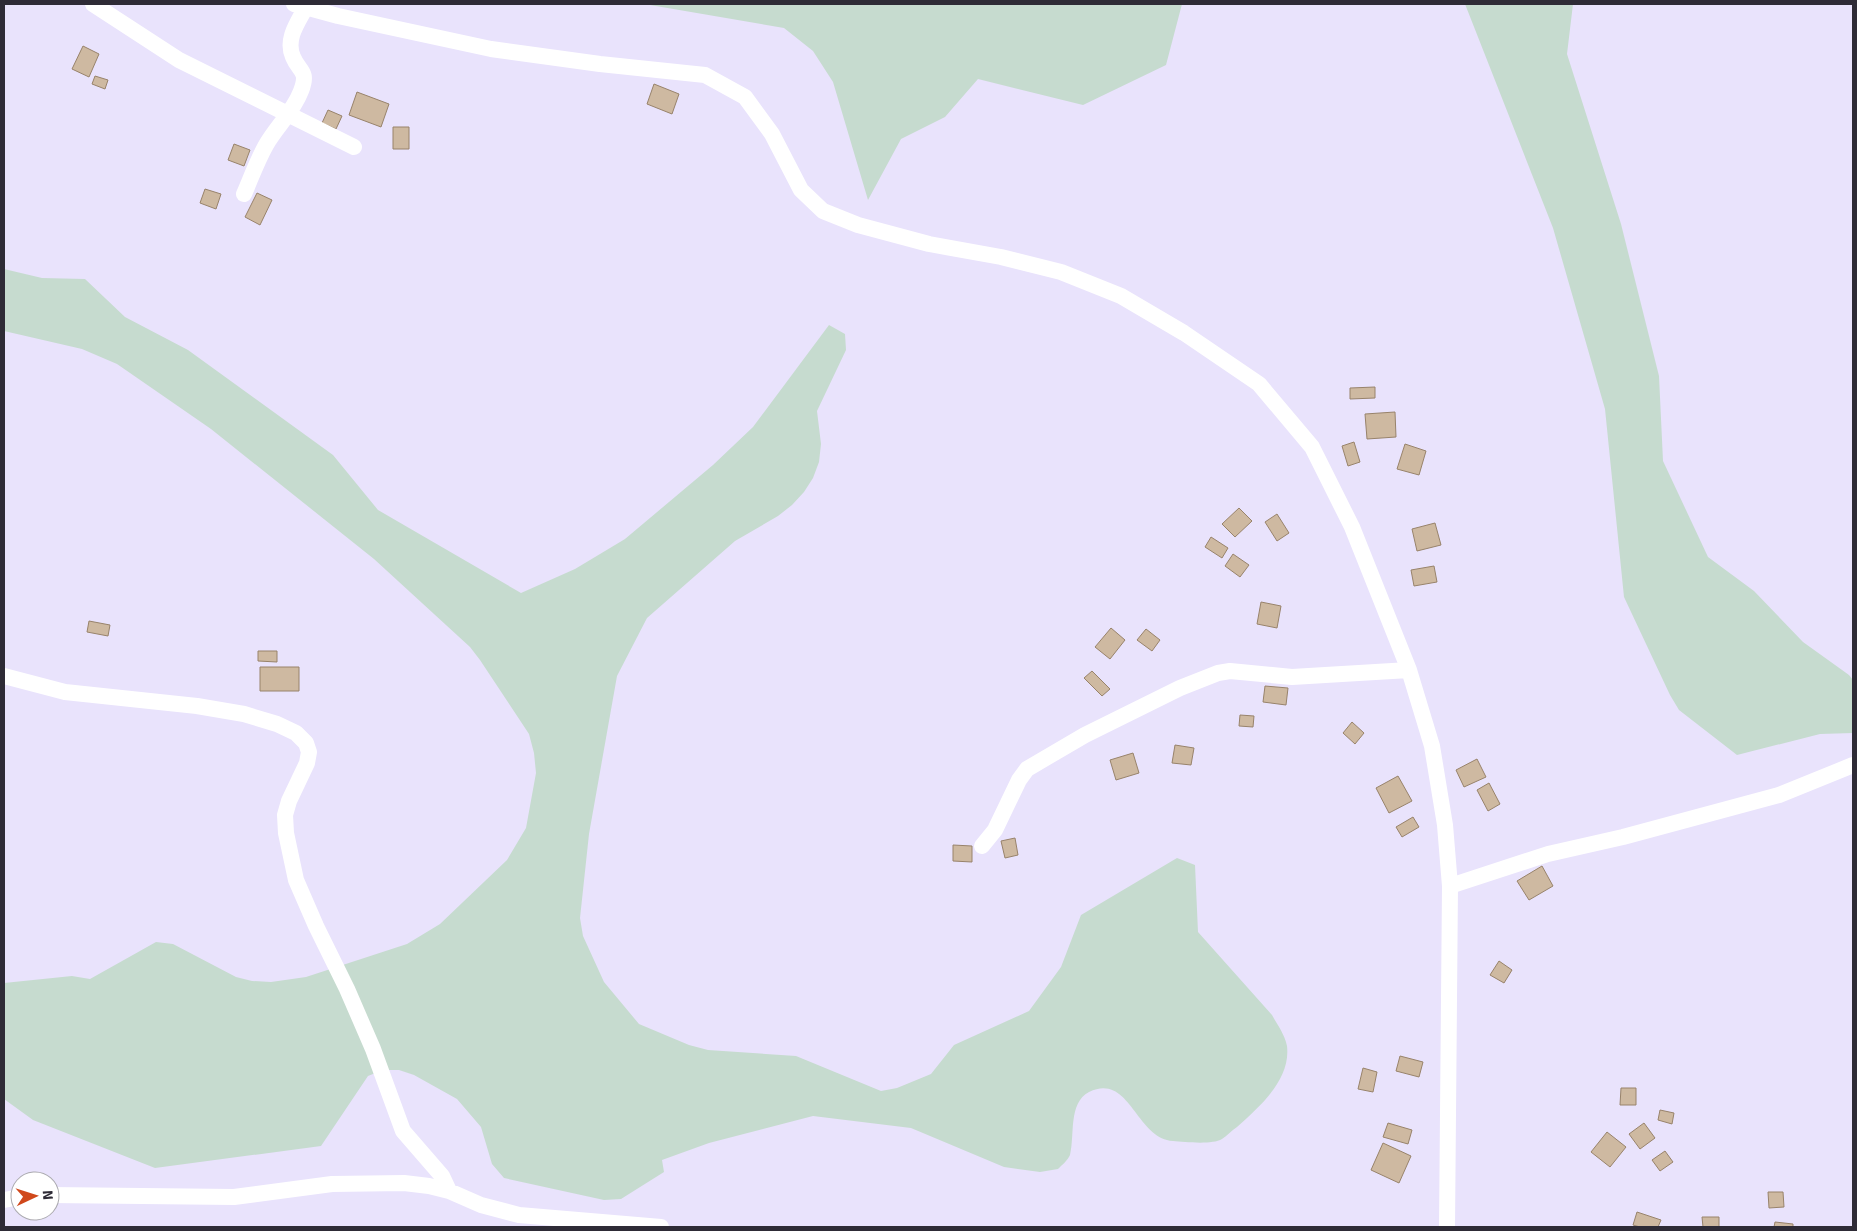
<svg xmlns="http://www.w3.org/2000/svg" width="1857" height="1231" font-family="Signika,sans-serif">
	<rect width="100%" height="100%" fill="#e9e3fc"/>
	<path fill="#c6dbcf" d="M 598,4 L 1182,4 L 1166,65 L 1083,105 L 978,79 L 945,117 L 901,139 L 868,200 L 833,82 L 813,51 L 784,28 L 650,5 Z
		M 1465,4 L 1573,4 L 1567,54 L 1621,224 L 1659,376 L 1663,461 L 1708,557 L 1754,591 L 1803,642 L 1849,675 L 1853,680 L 1853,733 L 1820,734 L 1737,755 L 1679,710 L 1670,695 L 1624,597 L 1605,409 L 1553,228 Z
		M 4,269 L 42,278 L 85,279 L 125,317 L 188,350 L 333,455 L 378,510 L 521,593 L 575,569 L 625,539 L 713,465 L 753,427 L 829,325 L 845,334 L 846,350 L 817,411 L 821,444 L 819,462 L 813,478 L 804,492 L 792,505 L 778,516 L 735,541 L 647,618 L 617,676 L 589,834 L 580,918 L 583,936 L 604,982 L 639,1024 L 689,1045 L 708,1050 L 796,1056 L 881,1091 L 897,1088 L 931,1074 L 954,1045 L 1029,1011 L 1061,967 L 1081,915 L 1177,858 L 1195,865 L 1198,932 L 1272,1015 C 1277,1024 1285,1035 1287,1046 C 1291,1080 1259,1107 1237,1127 C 1232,1130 1227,1136 1222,1139 C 1212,1145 1185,1142 1173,1141 C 1136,1139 1130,1072 1089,1092 C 1068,1103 1075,1135 1070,1155 C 1068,1160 1062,1165 1058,1169 L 1040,1172 L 1004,1167 L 911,1128 L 813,1116 L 709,1143 L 662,1160 L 664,1172 L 621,1199 L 604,1200 L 504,1178 L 492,1164 L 481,1127 L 457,1099 L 414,1075 L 399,1070 L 383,1070 L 368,1076 L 321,1146 L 155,1168 L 33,1120 L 4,1099 L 4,983 L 72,976 L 90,979 L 156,942 L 173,944 L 236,977 L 252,981 L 271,982 L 306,977 L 407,944 L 440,924 L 507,860 L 526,828 L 536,773 L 534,753 L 529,734 L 480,660 L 470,647 L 374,559 L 211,429 L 117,364 L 82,349 L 4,331 Z"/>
	<path fill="#ceb9a1" stroke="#98836b" d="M 83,46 L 99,54 L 89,77 L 72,69 Z
		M 95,76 L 108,80 L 105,89 L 92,84 Z
		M 654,84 L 679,94 L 672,114 L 647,104 Z
		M 357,92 L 389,104 L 381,127 L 349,115 Z
		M 328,110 L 342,116 L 336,129 L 322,123 Z
		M 393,127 L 409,127 L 409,149 L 393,149 Z
		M 234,144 L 250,150 L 244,166 L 228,160 Z
		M 205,189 L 221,194 L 216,209 L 200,203 Z
		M 257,193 L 272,200 L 260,225 L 245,217 Z
		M 1375,387 L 1375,398 L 1350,399 L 1350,388 Z
		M 1395,412 L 1396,437 L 1367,439 L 1365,414 Z
		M 1354,442 L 1360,462 L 1348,466 L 1342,446 Z
		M 1405,444 L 1426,451 L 1419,475 L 1397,469 Z
		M 1239,508 L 1252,521 L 1235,537 L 1222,524 Z
		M 1277,514 L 1289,533 L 1277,541 L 1265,522 Z
		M 1435,523 L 1441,545 L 1417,551 L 1412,529 Z
		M 1211,537 L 1228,548 L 1222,558 L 1205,547 Z
		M 1233,554 L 1249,565 L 1240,577 L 1225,566 Z
		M 1434,566 L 1437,582 L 1414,586 L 1411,570 Z
		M 1261,602 L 1281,606 L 1277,628 L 1257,624 Z
		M 89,621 L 110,625 L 108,636 L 87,632 Z
		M 1111,628 L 1125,640 L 1110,659 L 1095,647 Z
		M 1146,629 L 1160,640 L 1152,651 L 1137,640 Z
		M 258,651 L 277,651 L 277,662 L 258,661 Z
		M 260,667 L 299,667 L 299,691 L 260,691 Z
		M 1092,671 L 1110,689 L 1102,696 L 1084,678 Z
		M 1265,686 L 1288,688 L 1286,705 L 1263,702 Z
		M 1240,715 L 1254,716 L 1253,727 L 1239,726 Z
		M 1352,722 L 1364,733 L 1355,744 L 1343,733 Z
		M 1175,745 L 1194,748 L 1191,765 L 1172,763 Z
		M 1133,753 L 1139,773 L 1116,780 L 1110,760 Z
		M 1477,759 L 1486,777 L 1464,787 L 1456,770 Z
		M 1398,776 L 1412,801 L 1389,813 L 1376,788 Z
		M 1489,783 L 1500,804 L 1488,811 L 1477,790 Z
		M 1413,817 L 1419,827 L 1402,837 L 1396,827 Z
		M 1015,838 L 1018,855 L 1005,858 L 1001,841 Z
		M 953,845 L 972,846 L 972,862 L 953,861 Z
		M 1542,866 L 1553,886 L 1529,900 L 1517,881 Z
		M 1499,961 L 1512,970 L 1504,983 L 1490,975 Z
		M 1400,1056 L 1423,1062 L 1419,1077 L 1396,1071 Z
		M 1363,1068 L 1377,1072 L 1373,1092 L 1358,1089 Z
		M 1621,1088 L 1636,1088 L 1636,1105 L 1620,1105 Z
		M 1660,1110 L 1674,1113 L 1672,1124 L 1658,1120 Z
		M 1388,1123 L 1412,1130 L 1408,1144 L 1383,1137 Z
		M 1644,1123 L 1655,1138 L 1640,1149 L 1629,1134 Z
		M 1607,1132 L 1626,1147 L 1610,1167 L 1591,1152 Z
		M 1383,1143 L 1411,1156 L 1399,1183 L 1371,1170 Z
		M 1665,1151 L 1673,1162 L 1660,1171 L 1652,1160 Z
		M 1768,1192 L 1783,1192 L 1784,1207 L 1769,1208 Z
		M 1637,1212 L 1661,1220 L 1658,1227 L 1640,1227 L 1633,1225 Z
		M 1702,1217 L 1719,1217 L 1719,1227 L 1703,1227 Z
		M 1775,1222 L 1793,1224 L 1793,1227 L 1774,1227 Z"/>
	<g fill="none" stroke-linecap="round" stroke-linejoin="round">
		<path stroke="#fff" stroke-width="16" d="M 93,4 L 179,60 L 354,147
			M 294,4 L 338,16 L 491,49 L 600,64 L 705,75 L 745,97 L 772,134 L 801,190 L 823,211 L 858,225 L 929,244 L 1001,257 L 1061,272 L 1121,296 L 1184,333 L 1259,384 L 1312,447 L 1352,527 L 1409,670 L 1432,746 L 1445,825 L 1450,886 L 1447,1227
			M 244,194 C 251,178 257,161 266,145 C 277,126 293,112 301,91 C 309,70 299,72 293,57 C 285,39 298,22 306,7
			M 4,676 L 65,692 L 197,706 L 244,714 L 277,724 L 296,733 L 306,743 L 309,752 L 307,763 L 289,801 L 285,815 L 286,833 L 296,880 L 316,926 L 347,989 L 373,1049 L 403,1131 L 442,1176 L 449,1191
			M 982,846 L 995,830 L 1019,780 L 1027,769 L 1085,735 L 1180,688 L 1218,673 L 1230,671 L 1292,677 L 1409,670
			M 1450,886 L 1548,854 L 1623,837 L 1779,795 L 1853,765
			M 50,1195 L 234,1197 L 332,1184 L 404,1183 L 429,1186 L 449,1191 L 481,1205 L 519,1215 L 661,1227
			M 4,1200 L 20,1197"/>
	</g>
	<rect width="1857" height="1231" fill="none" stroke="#2e2b36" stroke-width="10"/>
	<g transform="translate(35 1196) rotate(86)"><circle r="24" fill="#ffffff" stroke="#abaaaf"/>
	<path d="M0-4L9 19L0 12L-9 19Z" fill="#d0481b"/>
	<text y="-8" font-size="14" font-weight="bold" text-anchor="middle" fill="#2e2b36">N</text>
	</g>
</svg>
